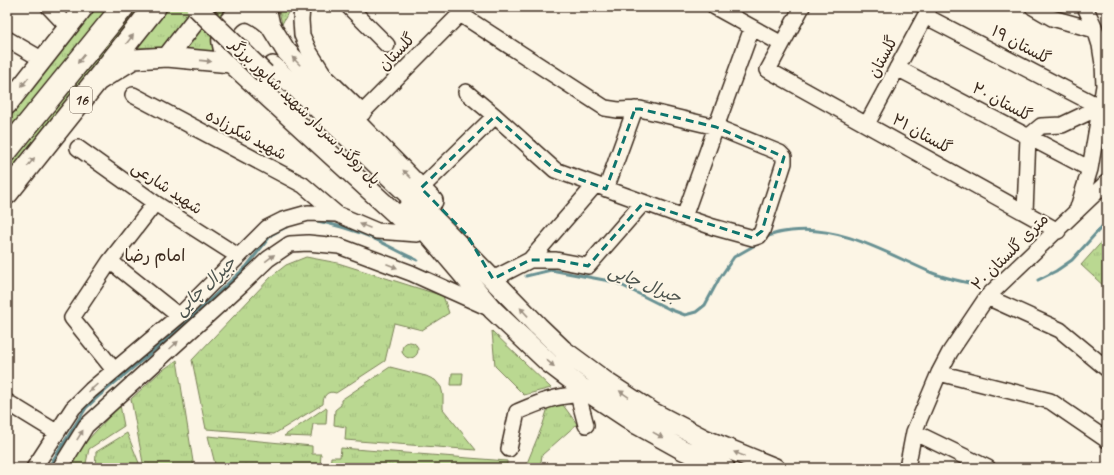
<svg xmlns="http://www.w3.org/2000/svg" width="1114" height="475" font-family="Caveat,'Playpen Sans Arabic',sans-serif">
	<defs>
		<pattern id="grass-tufts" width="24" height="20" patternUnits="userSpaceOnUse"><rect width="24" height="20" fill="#bad891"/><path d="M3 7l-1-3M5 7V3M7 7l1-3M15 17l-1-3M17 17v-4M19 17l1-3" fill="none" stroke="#a1ba7d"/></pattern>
	</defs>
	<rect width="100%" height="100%" fill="#fcf5e5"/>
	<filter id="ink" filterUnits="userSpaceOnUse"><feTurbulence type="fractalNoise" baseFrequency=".025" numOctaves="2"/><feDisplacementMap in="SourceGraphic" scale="8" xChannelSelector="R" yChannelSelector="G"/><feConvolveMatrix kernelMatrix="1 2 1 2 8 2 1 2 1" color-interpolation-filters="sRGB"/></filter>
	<g filter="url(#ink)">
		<path fill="url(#grass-tufts)" stroke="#7a8158" d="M 94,7 L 109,7 L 7,138 L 7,120 L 69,43 Z
			M 135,7 L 141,7 L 112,47 L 7,175 L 7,168 Z
			M 165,7 L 198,7 L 165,48 L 134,48 Z
			M 214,7 L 245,7 L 217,53 L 179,51 Z
			M 278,7 L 291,7 L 282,24 Z
			M 1107,236 L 1107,289 L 1081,265 Z
			M 306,257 L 338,263 L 443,296 L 449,313 L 422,330 L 394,323 L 385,361 L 336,393 C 327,390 323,396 323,404 L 274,434 L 206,429 L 192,360 L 272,276 L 286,265 Z
			M 492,331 L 551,388 L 524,395 L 495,366 Z
			M402 350a8 8 0 1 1 16 0a8 8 0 1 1-16 0Z
			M 177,360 L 194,468 L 144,468 L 131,399 L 160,372 Z
			M 390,367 L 426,376 L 435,380 L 441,387 L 443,395 L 443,409 L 476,450 L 345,440 L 346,427 L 334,425 L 335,410 L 341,405 L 341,400 Z
			M 452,373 L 463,373 L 462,385 L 451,385 Z
			M 560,401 L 577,424 L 542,455 L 540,468 L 525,468 L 543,424 L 549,404 Z
			M 120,405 L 124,426 L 89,449 L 85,468 L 68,468 L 85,443 Z
			M 325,408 L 327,409 L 326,424 L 313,424 L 311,437 L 284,436 Z
			M 127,433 L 141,468 L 95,468 L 96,452 Z
			M 208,436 L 312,446 L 312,454 L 321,454 L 320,468 L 216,468 Z
			M 341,448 L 507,461 L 507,468 L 330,468 L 331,457 L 340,457 Z"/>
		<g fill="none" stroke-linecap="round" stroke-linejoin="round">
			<path stroke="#689193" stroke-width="3" d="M 313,220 C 332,224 352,229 370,237 C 386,244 401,253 417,260
				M 765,238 C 773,233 782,232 791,231 C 840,225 886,253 930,272 C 944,278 959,281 974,284
				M 526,276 L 551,270 L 615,282 L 669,309 L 685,315 L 696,312 L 705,305 L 719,279 L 734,257 L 757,244
				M 1038,280 L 1056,271 L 1072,260 L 1107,221
				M 48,468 L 86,408 L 100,395 L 165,341 L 247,266 L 271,235 L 290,225"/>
			<g stroke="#3b2a1e" stroke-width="18">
				<path id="minor" d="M 49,7 L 68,27
					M 302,7 L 301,20 L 302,35 L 309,51 L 325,76 L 363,113
					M 349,7 L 387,45
					M 715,7 L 782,44
					M 802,7 L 768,70 L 1058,231
					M 1033,7 L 1052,18 L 1095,30
					M 460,14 L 605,108 L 618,110 L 640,109 L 716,127 L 684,217
					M 925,16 L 1100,107
					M 7,39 L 43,60
					M 897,68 L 1090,169
					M 466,92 L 495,116
					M 133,95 L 303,185 L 337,214
					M 354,121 L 467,7
					M 867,124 L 930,7
					M 78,148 L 155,203 L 238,256
					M 421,188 L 495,116 L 555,170 L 684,217 L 713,227 L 753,238 L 759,236 L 762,231 L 784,163 L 784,157 L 780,153 L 716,127 L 752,28
					M 606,189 L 635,109
					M 1077,211 L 1090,169 L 1104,86 L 1103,64 L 1100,45 L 1094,26 L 1085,7
					M 1025,212 L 1028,137 L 1041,126 L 1062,125 L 1100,107
					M 530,260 L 595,185
					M 110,261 L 179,316
					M 493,279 L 530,260 L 556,260 L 588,266 L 643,203
					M 987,297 L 1060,330 L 1107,369
					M 114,370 L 72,318 L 110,261 L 155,203
					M 939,373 L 1050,401 L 1107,440
					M 578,395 L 586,425
					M 7,402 L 56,432
					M 914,432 L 988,468
					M 509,449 L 517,412 C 536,404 556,395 578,395 L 582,388
					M 34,468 L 73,408 L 91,390 L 179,316 L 267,228 L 283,220 L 308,213 L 337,214 L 377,231 L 417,234
					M 60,468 L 86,426 L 241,285 L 268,259 L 290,244 L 308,243 L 339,246 L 411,273 L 491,309
					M 907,468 L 914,432 L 939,373 L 950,352 L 987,297 L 1107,182"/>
			</g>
			<g stroke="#3b2a1e" stroke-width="22">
				<path id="major" d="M 266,7 L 270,25 L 286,51 L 433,201
					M 167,57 L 206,7
					M 231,63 C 227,57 223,50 222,43 C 220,29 233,11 248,12 C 256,13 264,20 270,25
					M 273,66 L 428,213 L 538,326 L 563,350 L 609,384 L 652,412 L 704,439 L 775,468
					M 100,80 L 134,59 L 167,57 L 231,63 L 412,229
					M 7,105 L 84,7
					M 407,209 L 493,310 L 549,363 L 582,388 L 638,425 L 683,450 L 725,468"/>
			</g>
			<g stroke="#3b2a1e" stroke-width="25">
				<path id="highway" d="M 7,150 L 123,7
					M 7,193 L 155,7"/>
			</g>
			<use href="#minor" stroke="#fcf5e5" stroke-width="15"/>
			<use href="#major" stroke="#fcf5e5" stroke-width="19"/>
			<use href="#highway" stroke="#fcf5e5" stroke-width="22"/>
			<g stroke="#3b2a1e" stroke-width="22" stroke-linecap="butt">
				<path id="major-bridge" d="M 196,7 L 265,74"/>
			</g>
			<use href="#major-bridge" stroke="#fcf5e5" stroke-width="19"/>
		</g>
		<defs><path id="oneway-solid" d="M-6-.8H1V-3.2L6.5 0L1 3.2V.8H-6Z"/></defs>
		<g fill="#9c9082">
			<use href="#oneway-solid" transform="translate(130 39) rotate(-52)"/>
			<use href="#oneway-solid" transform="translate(81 59) rotate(129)"/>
			<use href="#oneway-solid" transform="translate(206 61) rotate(6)"/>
			<use href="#oneway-solid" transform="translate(296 61) rotate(-134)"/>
			<use href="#oneway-solid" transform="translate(25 82) rotate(128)"/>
			<use href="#oneway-solid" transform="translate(31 162) rotate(-51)"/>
			<use href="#oneway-solid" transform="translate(407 174) rotate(-135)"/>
			<use href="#oneway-solid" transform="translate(365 226) rotate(-158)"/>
			<use href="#oneway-solid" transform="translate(270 258) rotate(-37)"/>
			<use href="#oneway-solid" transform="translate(392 266) rotate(21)"/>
			<use href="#oneway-solid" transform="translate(524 312) rotate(-133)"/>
			<use href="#oneway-solid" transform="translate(174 345) rotate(-42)"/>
			<use href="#oneway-solid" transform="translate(550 363) rotate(40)"/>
			<use href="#oneway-solid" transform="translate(93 388) rotate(138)"/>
			<use href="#oneway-solid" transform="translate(624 394) rotate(-146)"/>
			<use href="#oneway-solid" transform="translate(80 435) rotate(-58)"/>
			<use href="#oneway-solid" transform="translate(658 435) rotate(29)"/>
			<use href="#oneway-solid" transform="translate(739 454) rotate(-158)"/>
		</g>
	</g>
	<path fill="none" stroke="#0f766e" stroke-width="3" stroke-dasharray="8 5" stroke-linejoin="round" d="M 635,109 L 640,109 L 716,127 L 784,157 L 762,231 L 753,238 L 643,203 L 588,266 L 556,260 L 530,260 L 493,279 L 467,235 L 421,188 L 495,116 L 555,170 L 606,189 Z"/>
	<g text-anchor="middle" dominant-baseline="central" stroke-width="4" stroke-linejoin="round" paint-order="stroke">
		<rect fill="#fcf5e5" stroke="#75675a" stroke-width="1" x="70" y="87" width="22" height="26" rx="3"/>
		<g font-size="15" font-weight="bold" fill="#3b2a1e">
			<text x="81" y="100">16</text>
		</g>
		<g font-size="16" fill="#3b2a1e" stroke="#fcf5e5">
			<text transform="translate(1021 45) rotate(28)">گلستان ۱۹</text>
			<text transform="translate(397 52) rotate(-46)">گلستان</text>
			<text transform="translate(883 57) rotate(-62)">گلستان</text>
			<text transform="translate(1002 102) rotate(28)">گلستان ۲۰</text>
			<text transform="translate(305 112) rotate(44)">پل روگذر سردار شهید شاپور برزگر</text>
			<text transform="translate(922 134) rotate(29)">گلستان ۲۱</text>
			<text transform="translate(246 135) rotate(28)">شهید شکرزاده</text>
			<text transform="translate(167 188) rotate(34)">شهید شارعی</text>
			<text transform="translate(1010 252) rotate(-45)">۲۰ متری گلستان</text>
		</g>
		<g font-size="17" fill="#3b2a1e" stroke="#fcf5e5">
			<text x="155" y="255">امام رضا</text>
		</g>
		<g font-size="17" font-style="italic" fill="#4e554f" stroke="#fcf5e5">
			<text transform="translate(645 284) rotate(22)">جیرال چایی</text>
			<text transform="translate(205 286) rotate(-43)">جیرال چایی</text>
		</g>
	</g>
	<rect width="1114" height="475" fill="none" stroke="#fcf5e5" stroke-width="24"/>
	<rect x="12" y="12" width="1090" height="451" fill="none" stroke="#3b2a1e" stroke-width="1.5" filter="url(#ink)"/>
</svg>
